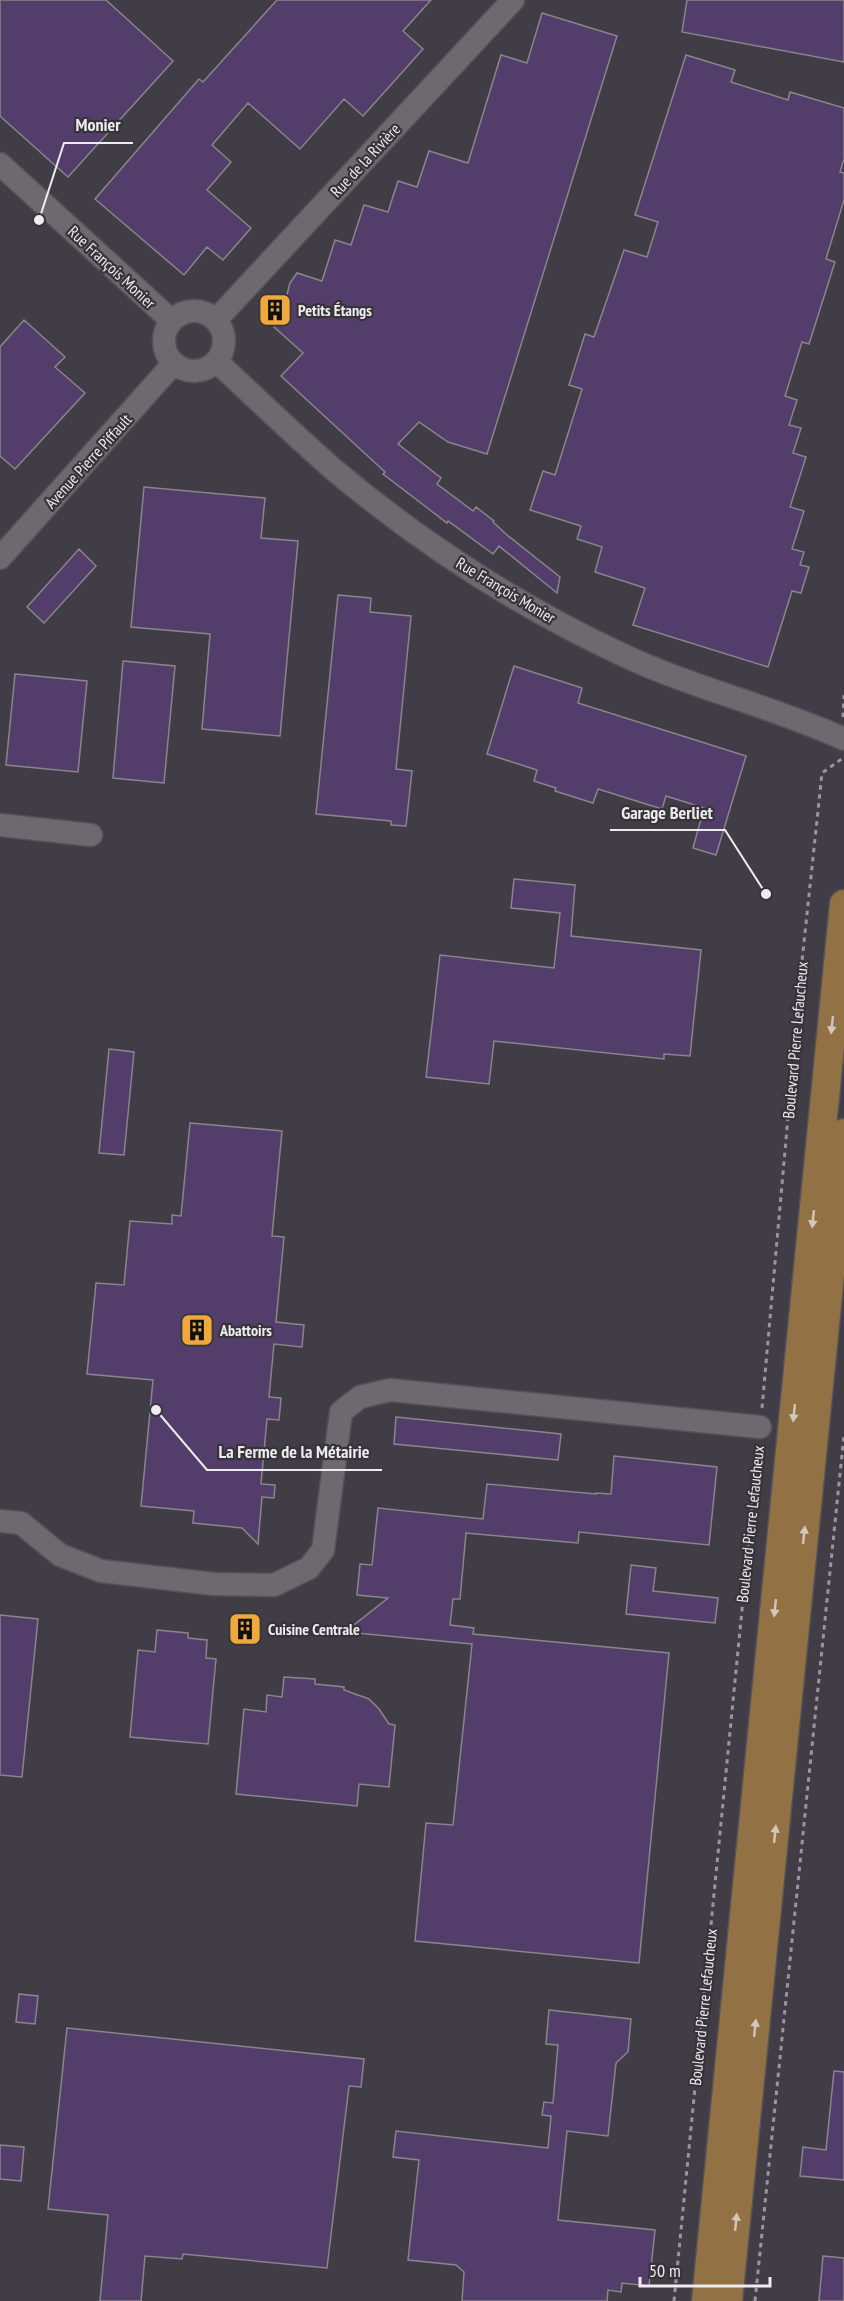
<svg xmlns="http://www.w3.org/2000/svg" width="844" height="2301" font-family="'PT Sans Narrow',sans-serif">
	<rect width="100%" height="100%" fill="#363439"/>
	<path fill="#413d46" d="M 0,0 L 844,0 L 844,2301 L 0,2301 Z"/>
	<path fill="#533e6b" stroke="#88858b" stroke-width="1.5" d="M 0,0 L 106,0 L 173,61 L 68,177 L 0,116 Z
		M 277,0 L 431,0 L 403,31 L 423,49 L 363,116 L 344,99 L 300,149 L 248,103 L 212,145 L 231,162 L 207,190 L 251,228 L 223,260 L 207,247 L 184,275 L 95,199 L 199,79 L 203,82 Z
		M 687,0 L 844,0 L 844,62 L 682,32 Z
		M 542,13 L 617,36 L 487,454 L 448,442 L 419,422 L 398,444 L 441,478 L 437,484 L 473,511 L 476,507 L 494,521 L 493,522 L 507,535 L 560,577 L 557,593 L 499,546 L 493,554 L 448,521 L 447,523 L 383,474 L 385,472 L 281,376 L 303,353 L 274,327 L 280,321 L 290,283 L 297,273 L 322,281 L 335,240 L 351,245 L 364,205 L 388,212 L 398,181 L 417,187 L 429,151 L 468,163 L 501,55 L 527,63 Z
		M 686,55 L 735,70 L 731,82 L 788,100 L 790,92 L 844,108 L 844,159 L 840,172 L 844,173 L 844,200 L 826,259 L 835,262 L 809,344 L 802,342 L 785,396 L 797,400 L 789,425 L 801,428 L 793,453 L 806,457 L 790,507 L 804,511 L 792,549 L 804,552 L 800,565 L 809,567 L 801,593 L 792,591 L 768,667 L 633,625 L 645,588 L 595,572 L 602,547 L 577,539 L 581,526 L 530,510 L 543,471 L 555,475 L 582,389 L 569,385 L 585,334 L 594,337 L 624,250 L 647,257 L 658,222 L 635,215 Z
		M 24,320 L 65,357 L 55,367 L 85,393 L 15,469 L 0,456 L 0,347 Z
		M 144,487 L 265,498 L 261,538 L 298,541 L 280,736 L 202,729 L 210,634 L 131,627 Z
		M 79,549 L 96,566 L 44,623 L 27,607 Z
		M 338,595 L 371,598 L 370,612 L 411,616 L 396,769 L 412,771 L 406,826 L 391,825 L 391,821 L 316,814 Z
		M 123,661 L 175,666 L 164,783 L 113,778 Z
		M 514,666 L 582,688 L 578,703 L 746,756 L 716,855 L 693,848 L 704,808 L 666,796 L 662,809 L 598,789 L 593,803 L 555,791 L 556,788 L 534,781 L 537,770 L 487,754 Z
		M 15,674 L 87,681 L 78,772 L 6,765 Z
		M 514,879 L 575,885 L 571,936 L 701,950 L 690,1056 L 664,1054 L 664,1059 L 494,1041 L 489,1084 L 426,1077 L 440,955 L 554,968 L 560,913 L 511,908 Z
		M 109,1049 L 134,1052 L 124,1155 L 99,1153 Z
		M 190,1123 L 282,1131 L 272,1236 L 284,1237 L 276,1322 L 304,1325 L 302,1347 L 274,1344 L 269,1397 L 281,1398 L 279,1420 L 267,1419 L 261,1484 L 275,1485 L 274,1498 L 262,1497 L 258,1544 L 242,1528 L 193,1523 L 194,1511 L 141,1506 L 153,1380 L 87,1374 L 96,1283 L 124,1285 L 130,1221 L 172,1224 L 172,1215 L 181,1216 Z
		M 396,1417 L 561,1434 L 558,1460 L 394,1444 Z
		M 614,1456 L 717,1467 L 709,1545 L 579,1532 L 578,1543 L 466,1533 L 460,1599 L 453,1599 L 450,1625 L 474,1628 L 473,1634 L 669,1653 L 639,1963 L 415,1941 L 426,1823 L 453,1825 L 472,1644 L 345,1632 L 388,1598 L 357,1595 L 360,1564 L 372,1565 L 378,1508 L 483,1519 L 487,1484 L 596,1494 L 596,1493 L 611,1494 Z
		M 631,1565 L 656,1568 L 653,1591 L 718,1598 L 715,1623 L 626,1614 Z
		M 0,1615 L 38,1619 L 22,1777 L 0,1775 Z
		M 157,1630 L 188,1633 L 188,1638 L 207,1640 L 206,1658 L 216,1659 L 208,1744 L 130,1737 L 138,1650 L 155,1652 Z
		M 284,1677 L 315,1679 L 315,1684 L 344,1687 L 344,1690 L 369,1699 L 379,1709 L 389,1724 L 395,1725 L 389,1787 L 359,1784 L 357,1806 L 236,1794 L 244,1709 L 266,1712 L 267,1695 L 282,1697 Z
		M 19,1994 L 38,1996 L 35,2024 L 16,2022 Z
		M 549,2010 L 631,2019 L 628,2052 L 616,2063 L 608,2136 L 567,2131 L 558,2220 L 655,2230 L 649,2286 L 622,2283 L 621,2292 L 608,2290 L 607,2301 L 462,2301 L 464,2272 L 456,2265 L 408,2260 L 419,2160 L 393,2157 L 396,2131 L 548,2148 L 551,2116 L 542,2115 L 544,2102 L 553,2103 L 558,2045 L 546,2044 Z
		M 67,2028 L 364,2059 L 361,2087 L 349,2086 L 327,2268 L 183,2254 L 182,2259 L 145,2256 L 141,2301 L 100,2301 L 108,2215 L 48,2209 Z
		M 834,2071 L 844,2072 L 844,2180 L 800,2176 L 803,2147 L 826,2150 Z
		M 0,2145 L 24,2147 L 21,2181 L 0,2179 Z
		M 823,2256 L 844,2258 L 844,2301 L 819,2301 Z"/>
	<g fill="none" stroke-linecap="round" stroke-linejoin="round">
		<g stroke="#545256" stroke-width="25">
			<path id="minor" d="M 0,164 L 172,321
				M164 341a30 30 0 1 1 60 0a30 30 0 1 1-60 0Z
				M 216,320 L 513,0
				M 216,361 C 255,397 293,434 333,469 C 421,543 520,607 623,655 C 695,689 772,706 844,739
				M 0,558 L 174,363
				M 0,825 L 91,835
				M 0,1521 L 21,1523 L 60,1555 L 101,1571 L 214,1584 L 274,1585 L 309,1568 L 323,1550 L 341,1412 L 360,1397 L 390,1390 L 760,1427"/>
		</g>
		<g stroke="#545256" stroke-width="31">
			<path id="major" d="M 706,2301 L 844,904
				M 728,2301 L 844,1133"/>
		</g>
		<path stroke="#98979b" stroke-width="3" stroke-dasharray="4.5 4.5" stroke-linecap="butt" d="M 843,717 L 844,695
			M 762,1408 L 802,961 L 822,773 L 843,758
			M 674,2301 L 758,1447
			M 755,2301 L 844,1435"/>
		<use href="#minor" stroke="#6c6a6f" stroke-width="22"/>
		<use href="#major" stroke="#927244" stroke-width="28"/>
	</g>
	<defs><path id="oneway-solid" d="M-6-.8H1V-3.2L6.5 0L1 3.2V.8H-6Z" transform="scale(1.5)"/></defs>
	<g fill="#d2c7bc">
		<use href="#oneway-solid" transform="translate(832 1025) rotate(96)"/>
		<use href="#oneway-solid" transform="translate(813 1219) rotate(96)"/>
		<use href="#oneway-solid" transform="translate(794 1413) rotate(96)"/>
		<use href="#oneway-solid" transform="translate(804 1535) rotate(-84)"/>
		<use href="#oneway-solid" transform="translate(775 1608) rotate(96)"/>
		<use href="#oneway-solid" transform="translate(775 1834) rotate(-84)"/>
		<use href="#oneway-solid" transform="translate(755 2028) rotate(-84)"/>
		<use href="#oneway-solid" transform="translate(736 2222) rotate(-84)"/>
	</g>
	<defs>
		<g id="building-square" transform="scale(1.725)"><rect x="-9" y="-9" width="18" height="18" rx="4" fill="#eea83c" stroke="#363439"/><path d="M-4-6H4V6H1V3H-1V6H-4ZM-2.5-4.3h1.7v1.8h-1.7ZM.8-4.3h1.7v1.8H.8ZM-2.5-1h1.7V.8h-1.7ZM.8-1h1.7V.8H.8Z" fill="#111"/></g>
	</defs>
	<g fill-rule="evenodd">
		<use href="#building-square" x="275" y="310"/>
		<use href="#building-square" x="197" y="1330"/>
		<use href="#building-square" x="245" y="1629"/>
	</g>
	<g text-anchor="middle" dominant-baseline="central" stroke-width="4.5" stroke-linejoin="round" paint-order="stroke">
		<g font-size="16" fill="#edecef" stroke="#363439">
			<text transform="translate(365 160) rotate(-47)">Rue de la Rivière</text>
			<text transform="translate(112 267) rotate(43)">Rue François Monier</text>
			<text transform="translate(88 461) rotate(-48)">Avenue Pierre Piffault</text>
			<text transform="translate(506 590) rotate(31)">Rue François Monier</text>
			<text transform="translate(795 1040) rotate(-85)">Boulevard Pierre Lefaucheux</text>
			<text transform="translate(750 1524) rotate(-84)">Boulevard Pierre Lefaucheux</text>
			<text transform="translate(703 2007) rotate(-84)">Boulevard Pierre Lefaucheux</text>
		</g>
		<g font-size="16" font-weight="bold" fill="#edecef" stroke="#363439" text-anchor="start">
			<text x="298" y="310">Petits Étangs</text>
			<text x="220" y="1330">Abattoirs</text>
			<text x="268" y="1629">Cuisine Centrale</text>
		</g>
	</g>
	<path fill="none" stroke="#edecef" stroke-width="2" d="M39 220L64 143H133M766 894L725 830H610M156 1410L207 1470H382"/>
	<g fill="#edecef" stroke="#363439" stroke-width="2">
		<circle cx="39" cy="220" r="6"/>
		<circle cx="766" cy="894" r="6"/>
		<circle cx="156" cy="1410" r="6"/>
	</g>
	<g font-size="18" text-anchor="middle" font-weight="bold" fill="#edecef" stroke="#363439" stroke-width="4.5" stroke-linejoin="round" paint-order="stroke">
		<text x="98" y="131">Monier</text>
		<text x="667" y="819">Garage Berliet</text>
		<text x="294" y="1458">La Ferme de la Métairie</text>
	</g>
	<path d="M640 2277v9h130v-9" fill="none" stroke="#edecef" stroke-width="3"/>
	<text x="649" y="2277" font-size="18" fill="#edecef" stroke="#363439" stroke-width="4.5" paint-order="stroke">50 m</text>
</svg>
